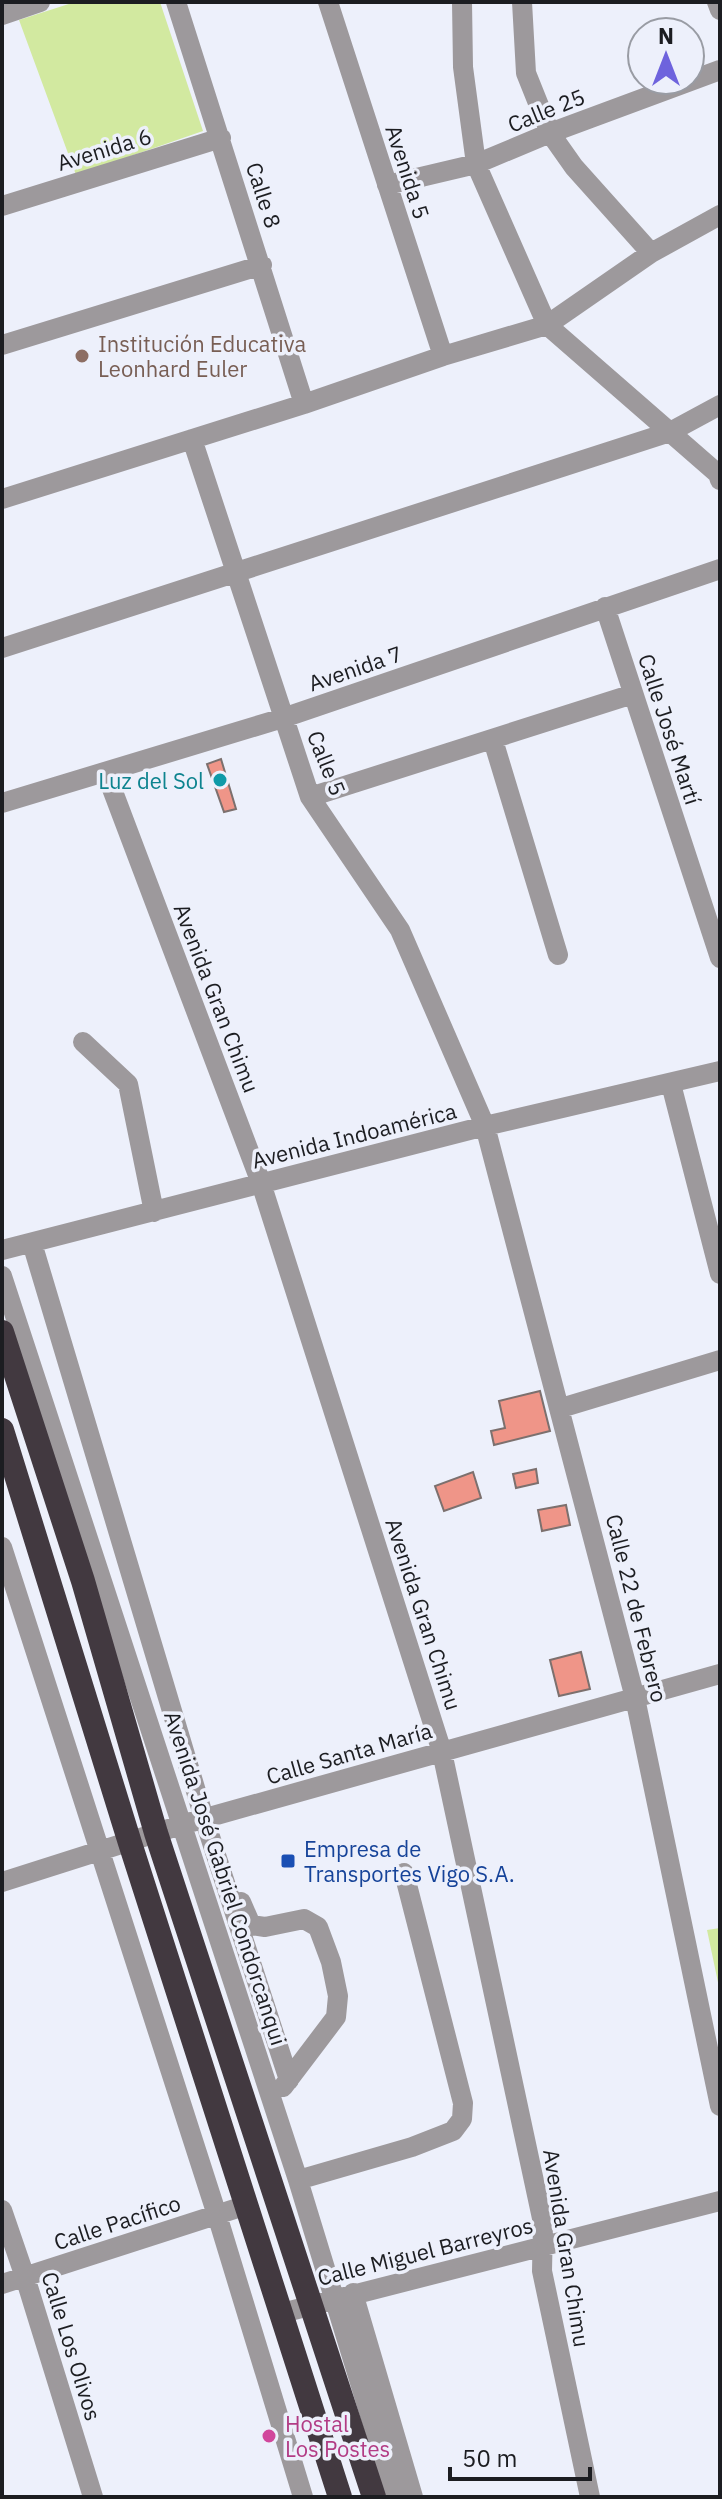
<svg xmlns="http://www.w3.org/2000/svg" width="722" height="2499" font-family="'IBM Plex Sans',sans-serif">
	<rect width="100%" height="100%" fill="#edf0fb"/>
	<path fill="#d2e9a0" d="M 75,2 L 160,2 L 203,131 L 76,175 L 19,20 Z
		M 720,1928 L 720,1992 L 707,1930 Z"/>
	<path fill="#ef9588" stroke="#7c706e" stroke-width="2" d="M 221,759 L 236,809 L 224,812 L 207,764 Z
		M 540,1391 L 550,1431 L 494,1445 L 491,1431 L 505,1428 L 499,1401 Z
		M 536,1469 L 538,1483 L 516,1488 L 513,1474 Z
		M 473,1472 L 481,1498 L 444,1511 L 435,1486 Z
		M 566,1505 L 570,1525 L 542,1531 L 538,1510 Z
		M 581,1652 L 590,1689 L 559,1696 L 550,1660 Z"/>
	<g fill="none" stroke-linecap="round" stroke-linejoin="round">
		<path stroke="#9d999c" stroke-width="20" d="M 176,2 L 304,404
			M 328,2 L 443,356
			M 462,2 L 463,67 L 476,164 L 547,325 L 718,474 L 720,480
			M 522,2 L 526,73 L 550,133 L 574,167 L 651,253
			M 717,2 L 720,10
			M 2,15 L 40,2
			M 387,185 L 476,164 L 550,133 L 720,70
			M 2,206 L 221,138
			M 2,345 L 262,265
			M 192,439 L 310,797 L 400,930 L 485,1126 L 635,1698 L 720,2106
			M 2,499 L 304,404 L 443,356 L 547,325 L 651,253 L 720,215
			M 605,607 L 720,958
			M 2,648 L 670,432 L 720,405
			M 493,740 L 558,955
			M 106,773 L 261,1183 L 442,1752 L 543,2223 L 542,2271 L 590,2497
			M 310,797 L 633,694
			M 2,803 L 283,718 L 720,569
			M 83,1042 L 128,1084 L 154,1212
			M 671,1084 L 720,1274
			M 32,1243 L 204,1818 L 289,2080
			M 2,1250 L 485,1126 L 720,1071
			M 2,1276 L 298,2180 L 395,2497
			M 561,1408 L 720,1360
			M 2,1547 L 217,2215 L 303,2497
			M 2,1882 L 181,1825 L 720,1674
			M 241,1902 L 251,1925 L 265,1927 L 304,1919 L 318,1927 L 331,1962 L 338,1996 L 336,2017 L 283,2087
			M 298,2180 L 412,2147 L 453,2131 L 462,2119 L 463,2103 L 404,1873
			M 2,2210 L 25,2277 L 93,2497
			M 2,2284 L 247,2205
			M 353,2293 L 413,2497
			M 282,2313 L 720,2201"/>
		<path stroke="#423940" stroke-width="24" d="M 2,1332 L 83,1581 L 156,1833 L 374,2497
			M 2,1430 L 130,1843 L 340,2497"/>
	</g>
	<circle fill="#8d6e63" stroke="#edf0fb" stroke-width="3" cx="82" cy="356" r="8"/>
	<circle fill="#0f9aa8" stroke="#edf0fb" stroke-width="3" cx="220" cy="780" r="8"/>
	<rect fill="#1a4fb4" stroke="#edf0fb" stroke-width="3" x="280" y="1853" width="16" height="16" rx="4"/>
	<circle fill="#d1479c" stroke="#edf0fb" stroke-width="3" cx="269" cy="2436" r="8"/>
	<g text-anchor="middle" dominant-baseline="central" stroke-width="7" stroke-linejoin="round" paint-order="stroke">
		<g font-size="22" fill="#1c1d21" stroke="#edf0fb">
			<text transform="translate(546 110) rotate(-22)">Calle 25</text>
			<text transform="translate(104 149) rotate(-17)">Avenida 6</text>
			<text transform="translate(408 172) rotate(72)">Avenida 5</text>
			<text transform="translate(264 195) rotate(72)">Calle 8</text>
			<text transform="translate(355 668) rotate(-19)">Avenida 7</text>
			<text transform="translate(670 729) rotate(72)">Calle José Martí</text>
			<text transform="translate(327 763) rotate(68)">Calle 5</text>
			<text transform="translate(217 998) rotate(69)">Avenida Gran Chimu</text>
			<text transform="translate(354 1135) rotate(-14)">Avenida Indoamérica</text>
			<text transform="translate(637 1608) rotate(76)">Calle 22 de Febrero</text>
			<text transform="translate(424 1614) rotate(72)">Avenida Gran Chimu</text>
			<text transform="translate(349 1753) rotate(-16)">Calle Santa María</text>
			<text transform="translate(226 1878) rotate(72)">Avenida José Gabriel Condorcanqui</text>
			<text transform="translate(117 2222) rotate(-18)">Calle Pacífico</text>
			<text transform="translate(567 2248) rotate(81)">Avenida Gran Chimu</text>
			<text transform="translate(425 2251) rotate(-14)">Calle Miguel Barreyros</text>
			<text transform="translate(72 2346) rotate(73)">Calle Los Olivos</text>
		</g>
		<g font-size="22" fill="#785e54" stroke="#edf0fb" text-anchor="start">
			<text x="98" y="343">Institución Educativa<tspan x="98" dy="25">Leonhard Euler</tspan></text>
		</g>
		<g font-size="22" fill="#0d838f" stroke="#edf0fb" text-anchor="end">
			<text x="204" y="780">Luz del Sol</text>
		</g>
		<g font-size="22" fill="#164399" stroke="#edf0fb" text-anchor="start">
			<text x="304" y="1848">Empresa de<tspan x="304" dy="25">Transportes Vigo S.A.</tspan></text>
		</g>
		<g font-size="22" fill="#b23c85" stroke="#edf0fb" text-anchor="start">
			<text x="285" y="2423">Hostal<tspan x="285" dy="25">Los Postes</tspan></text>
		</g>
	</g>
	<rect width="722" height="2499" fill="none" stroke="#1c1d21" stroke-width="8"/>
	<g transform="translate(666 56)"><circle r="38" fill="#edf0fb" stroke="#999ca4" stroke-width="2"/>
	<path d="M0-6L14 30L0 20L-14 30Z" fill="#6e63dd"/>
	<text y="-12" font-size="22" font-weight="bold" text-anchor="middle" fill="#1c1d21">N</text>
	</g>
	<path d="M450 2467v12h140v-12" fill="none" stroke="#1c1d21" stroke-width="4"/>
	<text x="462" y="2467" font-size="24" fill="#1c1d21" stroke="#edf0fb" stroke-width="6" paint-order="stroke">50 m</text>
</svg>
